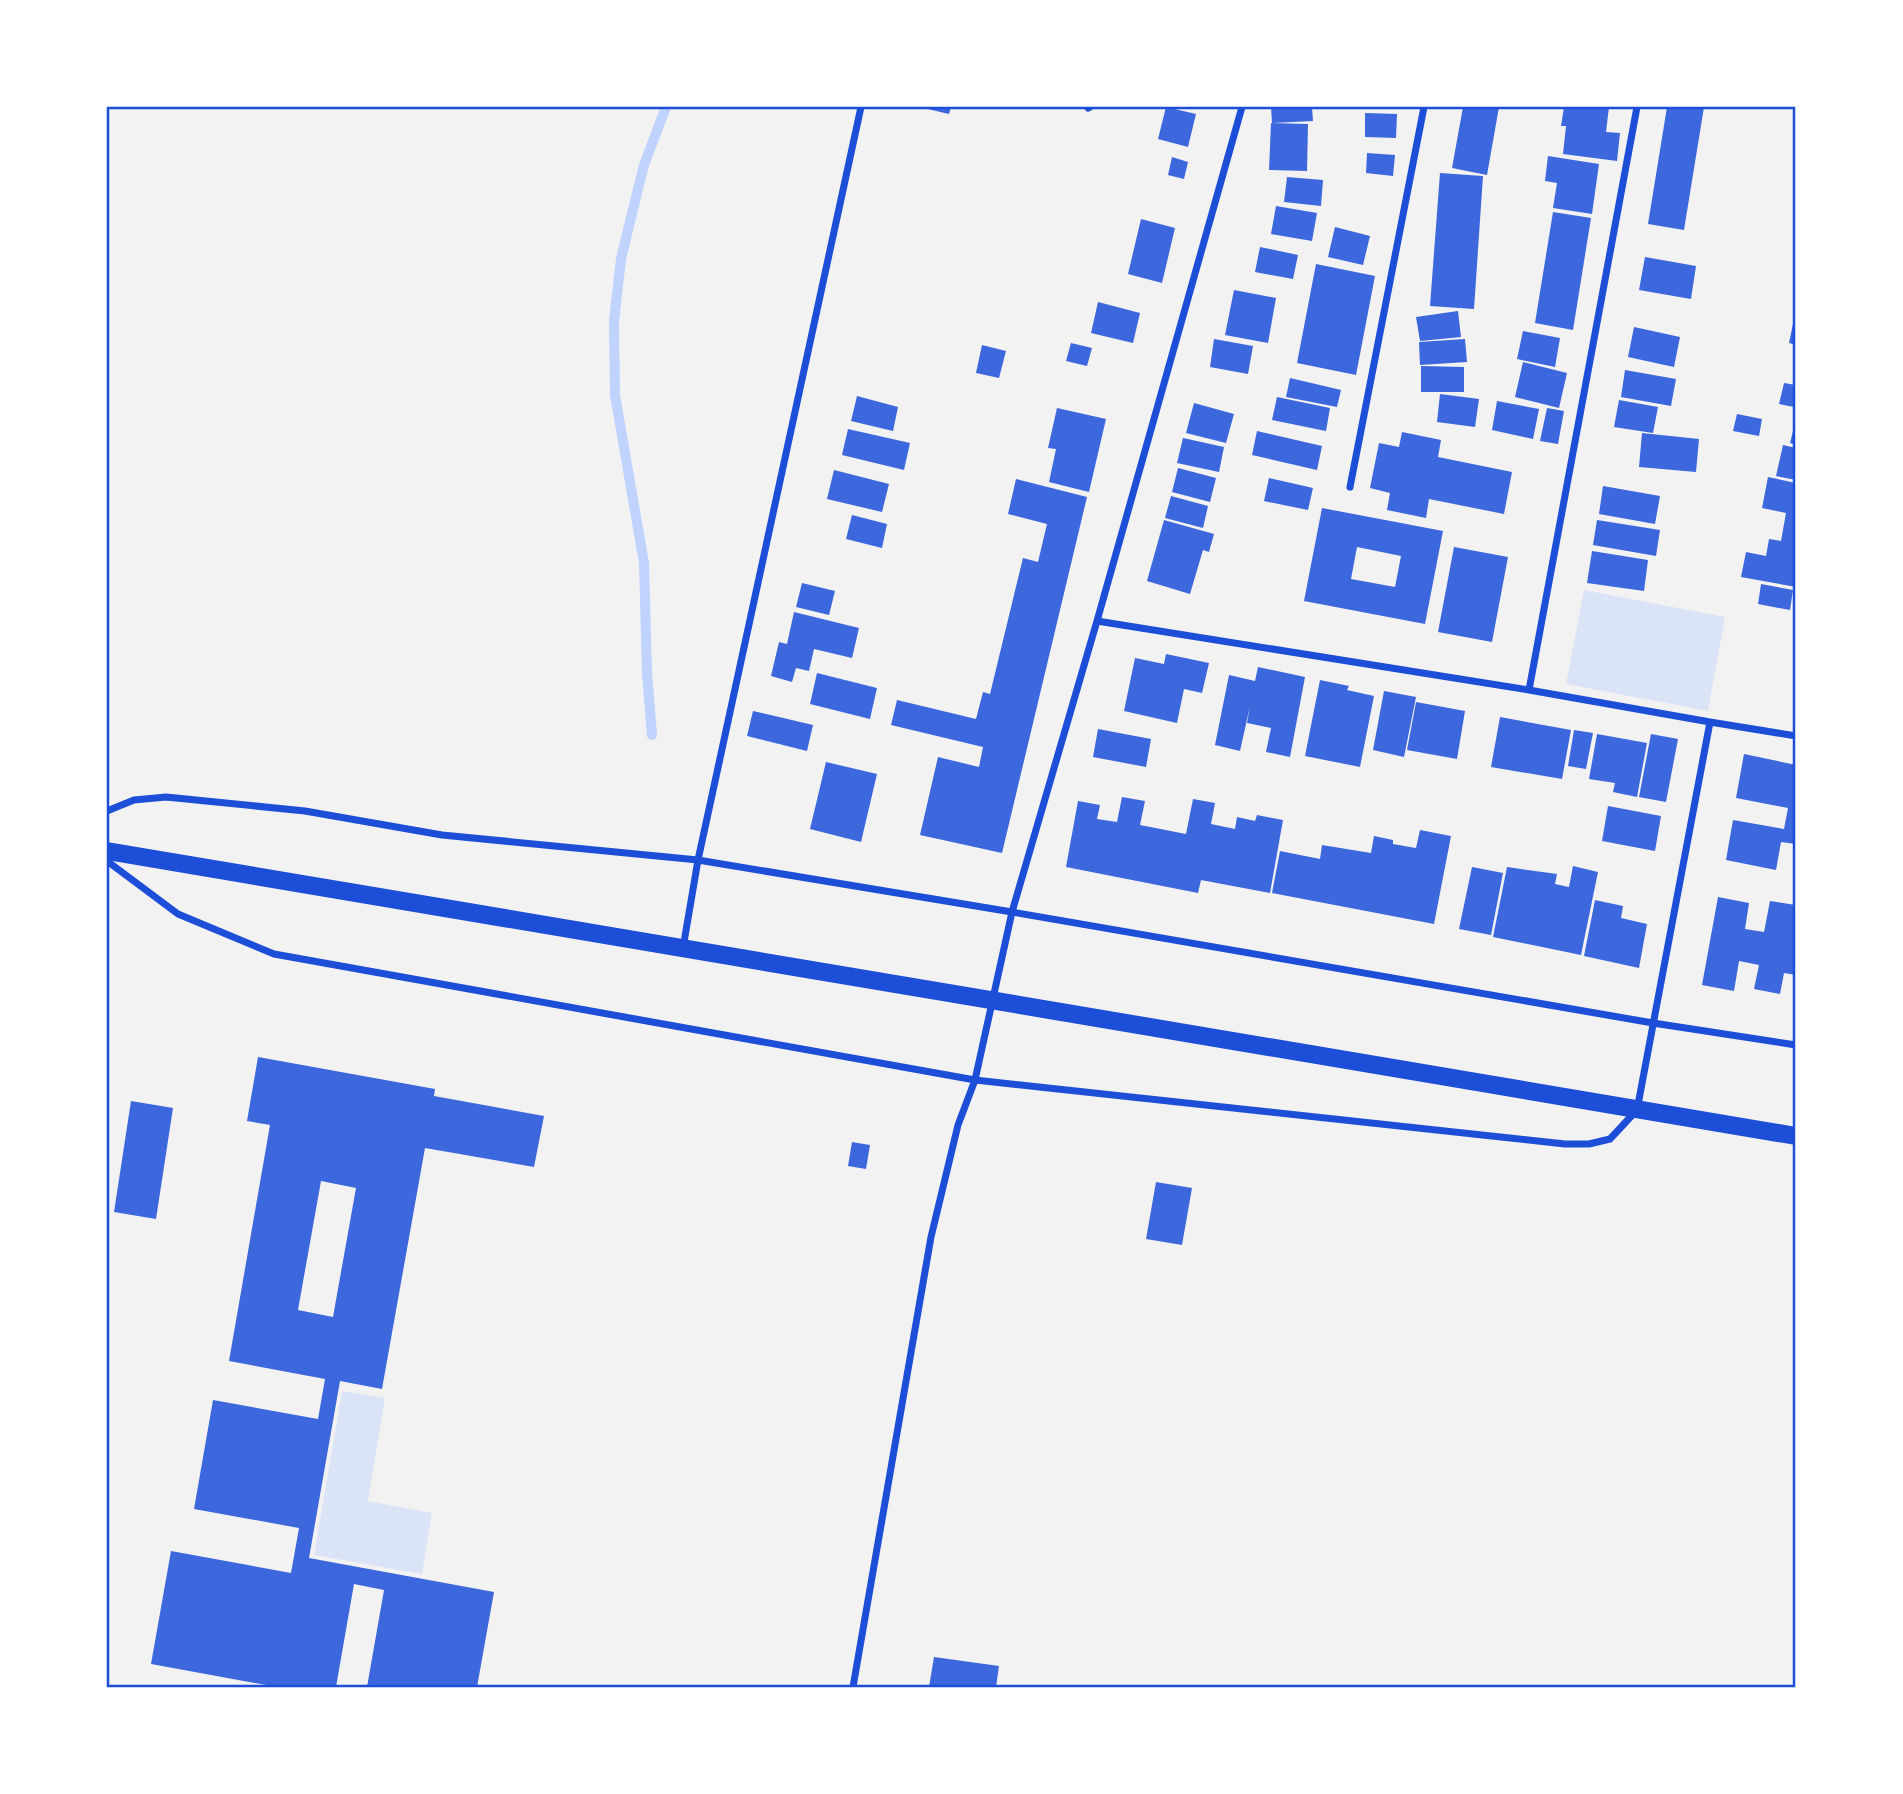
<svg xmlns="http://www.w3.org/2000/svg" width="1903" height="1794" font-family="'Roboto Condensed',sans-serif">
	<rect width="100%" height="100%" fill="#f2f2f2"/>
	<path fill="#dbe4f7" d="M 1584,590 L 1725,617 L 1708,711 L 1566,684 Z
		M 342,1391 L 385,1398 L 368,1501 L 432,1513 L 422,1574 L 314,1555 Z"/>
	<g fill="none" stroke-linecap="round" stroke-linejoin="round">
		<path stroke="#bfd3fe" stroke-width="10" d="M 652,735 L 647,673 L 644,563 L 615,395 L 614,321 L 621,259 L 636,197 L 644,165 L 666,107"/>
	</g>
	<path fill="#3d67dc" fill-rule="evenodd" d="M 919,107 L 951,107 L 949,114 Z
		M 1166,107 L 1196,114 L 1188,147 L 1158,139 Z
		M 1271,107 L 1312,107 L 1313,121 L 1272,123 Z
		M 1463,107 L 1499,107 L 1487,175 L 1452,168 Z
		M 1564,107 L 1609,107 L 1606,132 L 1620,133 L 1617,161 L 1563,154 L 1566,126 L 1561,126 Z
		M 1667,107 L 1704,107 L 1684,230 L 1648,224 Z
		M 1365,113 L 1397,114 L 1396,138 L 1365,137 Z
		M 1271,123 L 1308,124 L 1307,171 L 1269,170 Z
		M 1367,153 L 1395,155 L 1393,176 L 1366,173 Z
		M 1548,156 L 1599,164 L 1592,214 L 1553,208 L 1557,183 L 1545,181 Z
		M 1172,157 L 1188,162 L 1184,179 L 1168,175 Z
		M 1440,173 L 1483,176 L 1474,309 L 1430,306 Z
		M 1287,177 L 1323,180 L 1321,206 L 1284,202 Z
		M 1276,206 L 1317,213 L 1312,241 L 1271,234 Z
		M 1553,212 L 1591,218 L 1573,330 L 1535,323 Z
		M 1141,219 L 1175,228 L 1162,283 L 1128,274 Z
		M 1335,227 L 1370,236 L 1363,265 L 1328,257 Z
		M 1260,247 L 1298,255 L 1293,279 L 1255,272 Z
		M 1645,257 L 1696,266 L 1691,299 L 1639,290 Z
		M 1316,264 L 1375,276 L 1356,375 L 1297,363 Z
		M 1234,290 L 1276,298 L 1268,343 L 1225,335 Z
		M 1098,302 L 1140,313 L 1133,343 L 1091,333 Z
		M 1458,311 L 1461,337 L 1420,341 L 1416,317 Z
		M 1795,314 L 1796,314 L 1796,345 L 1789,343 Z
		M 1634,327 L 1680,337 L 1674,367 L 1628,357 Z
		M 1523,331 L 1560,338 L 1555,367 L 1517,359 Z
		M 1214,339 L 1253,346 L 1248,374 L 1210,367 Z
		M 1465,339 L 1467,362 L 1420,365 L 1419,342 Z
		M 1071,343 L 1092,348 L 1087,366 L 1066,361 Z
		M 982,345 L 1006,351 L 999,378 L 976,373 Z
		M 1523,362 L 1567,373 L 1559,408 L 1515,397 Z
		M 1421,366 L 1464,367 L 1464,392 L 1421,392 Z
		M 1625,370 L 1676,379 L 1671,406 L 1621,397 Z
		M 1290,378 L 1341,390 L 1337,407 L 1286,397 Z
		M 1784,383 L 1796,385 L 1794,407 L 1779,404 Z
		M 1440,394 L 1479,399 L 1475,427 L 1437,422 Z
		M 857,396 L 898,407 L 893,431 L 851,421 Z
		M 1277,397 L 1330,408 L 1326,431 L 1272,420 Z
		M 1619,400 L 1658,407 L 1653,433 L 1614,427 Z
		M 1497,401 L 1539,409 L 1533,439 L 1492,430 Z
		M 1194,403 L 1234,414 L 1226,443 L 1186,433 Z
		M 1057,408 L 1106,419 L 1089,492 L 1049,482 L 1056,449 L 1048,448 Z
		M 1547,408 L 1564,411 L 1558,444 L 1540,441 Z
		M 1737,414 L 1762,419 L 1759,436 L 1733,431 Z
		M 1795,423 L 1796,423 L 1796,445 L 1790,443 Z
		M 848,429 L 910,443 L 904,470 L 842,455 Z
		M 1257,431 L 1322,446 L 1317,470 L 1252,455 Z
		M 1402,432 L 1441,440 L 1438,457 L 1512,472 L 1504,514 L 1429,499 L 1426,518 L 1387,510 L 1390,493 L 1370,488 L 1379,443 L 1399,447 Z
		M 1642,433 L 1699,439 L 1696,472 L 1639,467 Z
		M 1183,438 L 1224,447 L 1219,472 L 1177,463 Z
		M 1783,445 L 1796,448 L 1796,480 L 1776,476 Z
		M 1178,468 L 1216,478 L 1210,502 L 1172,492 Z
		M 834,470 L 889,484 L 882,512 L 827,499 Z
		M 1768,477 L 1796,483 L 1796,587 L 1741,577 L 1746,552 L 1766,556 L 1769,539 L 1781,541 L 1786,513 L 1762,508 Z
		M 1269,478 L 1313,488 L 1308,510 L 1264,501 Z
		M 1016,479 L 1087,497 L 1002,853 L 920,835 L 938,757 L 979,767 L 983,747 L 891,725 L 897,700 L 976,719 L 983,692 L 990,694 L 1023,558 L 1038,562 L 1047,524 L 1008,514 Z
		M 1603,486 L 1660,496 L 1655,524 L 1599,514 Z
		M 1171,496 L 1208,506 L 1203,528 L 1165,518 Z
		M 1322,508 L 1443,531 L 1425,624 L 1304,601 ZM 1357,547 L 1401,556 L 1395,587 L 1351,579 Z
		M 852,515 L 887,524 L 882,548 L 846,539 Z
		M 1164,520 L 1214,534 L 1209,552 L 1203,550 L 1190,594 L 1147,581 Z
		M 1597,520 L 1660,530 L 1656,556 L 1593,545 Z
		M 1454,547 L 1508,557 L 1492,642 L 1438,632 Z
		M 1592,551 L 1648,560 L 1644,591 L 1587,583 Z
		M 802,583 L 835,591 L 829,615 L 796,607 Z
		M 1761,584 L 1793,590 L 1790,610 L 1758,604 Z
		M 794,612 L 859,628 L 852,658 L 814,649 L 809,671 L 796,668 L 792,682 L 771,676 L 779,642 L 787,644 Z
		M 1166,654 L 1209,663 L 1202,693 L 1184,689 L 1177,723 L 1124,711 L 1135,658 L 1164,664 Z
		M 1258,667 L 1305,677 L 1290,757 L 1266,752 L 1271,728 L 1247,723 L 1250,706 L 1240,751 L 1215,745 L 1229,675 L 1255,681 Z
		M 817,673 L 877,688 L 870,719 L 810,704 Z
		M 1320,680 L 1349,686 L 1347,690 L 1374,696 L 1360,767 L 1305,756 Z
		M 1384,691 L 1416,697 L 1404,757 L 1373,750 Z
		M 1416,702 L 1465,711 L 1457,759 L 1407,750 Z
		M 753,711 L 813,725 L 807,751 L 747,736 Z
		M 1500,717 L 1571,730 L 1562,779 L 1491,767 Z
		M 1098,729 L 1151,739 L 1146,767 L 1093,757 Z
		M 1574,730 L 1593,733 L 1586,769 L 1568,766 Z
		M 1597,734 L 1647,743 L 1637,797 L 1613,792 L 1615,783 L 1589,779 Z
		M 1651,734 L 1678,739 L 1666,802 L 1639,797 Z
		M 1744,754 L 1796,765 L 1796,844 L 1781,842 L 1776,870 L 1726,860 L 1733,820 L 1784,829 L 1788,808 L 1736,798 Z
		M 826,762 L 877,774 L 861,842 L 810,829 Z
		M 1122,797 L 1145,801 L 1140,825 L 1186,834 L 1193,799 L 1215,803 L 1211,824 L 1235,829 L 1237,817 L 1255,821 L 1257,815 L 1283,820 L 1270,893 L 1201,880 L 1198,893 L 1066,867 L 1078,801 L 1100,805 L 1097,819 L 1117,822 Z
		M 1608,806 L 1661,816 L 1655,851 L 1602,841 Z
		M 1420,830 L 1451,836 L 1434,924 L 1272,893 L 1280,851 L 1320,859 L 1322,845 L 1371,853 L 1374,836 L 1393,840 L 1393,844 L 1416,848 Z
		M 1573,866 L 1598,872 L 1581,955 L 1493,937 L 1507,867 L 1557,874 L 1555,884 L 1569,887 Z
		M 1472,867 L 1503,873 L 1491,935 L 1459,929 Z
		M 1718,897 L 1749,903 L 1745,929 L 1764,932 L 1770,901 L 1796,905 L 1796,975 L 1784,973 L 1780,994 L 1754,989 L 1759,965 L 1739,961 L 1734,991 L 1702,985 Z
		M 1595,900 L 1623,906 L 1621,918 L 1647,924 L 1639,968 L 1584,956 Z
		M 258,1057 L 435,1089 L 434,1096 L 544,1116 L 534,1167 L 425,1148 L 382,1389 L 340,1381 L 309,1558 L 494,1592 L 477,1687 L 367,1687 L 384,1590 L 354,1584 L 336,1687 L 277,1687 L 151,1664 L 171,1551 L 291,1573 L 299,1528 L 194,1509 L 213,1400 L 318,1419 L 325,1379 L 229,1361 L 270,1125 L 247,1121 ZM 321,1181 L 356,1188 L 333,1317 L 298,1310 Z
		M 131,1101 L 173,1108 L 156,1219 L 114,1212 Z
		M 852,1142 L 870,1145 L 866,1169 L 848,1166 Z
		M 1156,1182 L 1192,1188 L 1182,1245 L 1146,1239 Z
		M 934,1657 L 999,1666 L 996,1687 L 929,1687 Z"/>
	<g fill="none" stroke-linecap="round" stroke-linejoin="round">
		<path stroke="#1d4ed8" stroke-width="7" d="M 1088,108 L 1090,107
			M 1350,487 L 1424,107
			M 1097,621 L 1529,690 L 1710,722 L 1796,736
			M 1529,690 L 1637,107
			M 107,811 L 134,800 L 166,797 L 305,811 L 442,835 L 698,860 L 1012,912 L 1653,1023 L 1796,1045
			M 107,861 L 178,914 L 274,954 L 975,1080 L 1565,1144 L 1589,1144 L 1610,1139 L 1637,1110 L 1710,722
			M 683,948 L 698,860 L 861,107
			M 853,1687 L 931,1237 L 958,1125 L 975,1080 L 1012,912 L 1097,621 L 1242,107"/>
		<path stroke="#1d4ed8" stroke-width="18" d="M 107,851 L 1796,1136"/>
	</g>
	<rect width="1903" height="1794" fill="none" stroke="#ffffff" stroke-width="217"/>
	<rect x="108" y="108" width="1686" height="1578" fill="none" stroke="#1d4ed8" stroke-width="2.5"/>
</svg>
